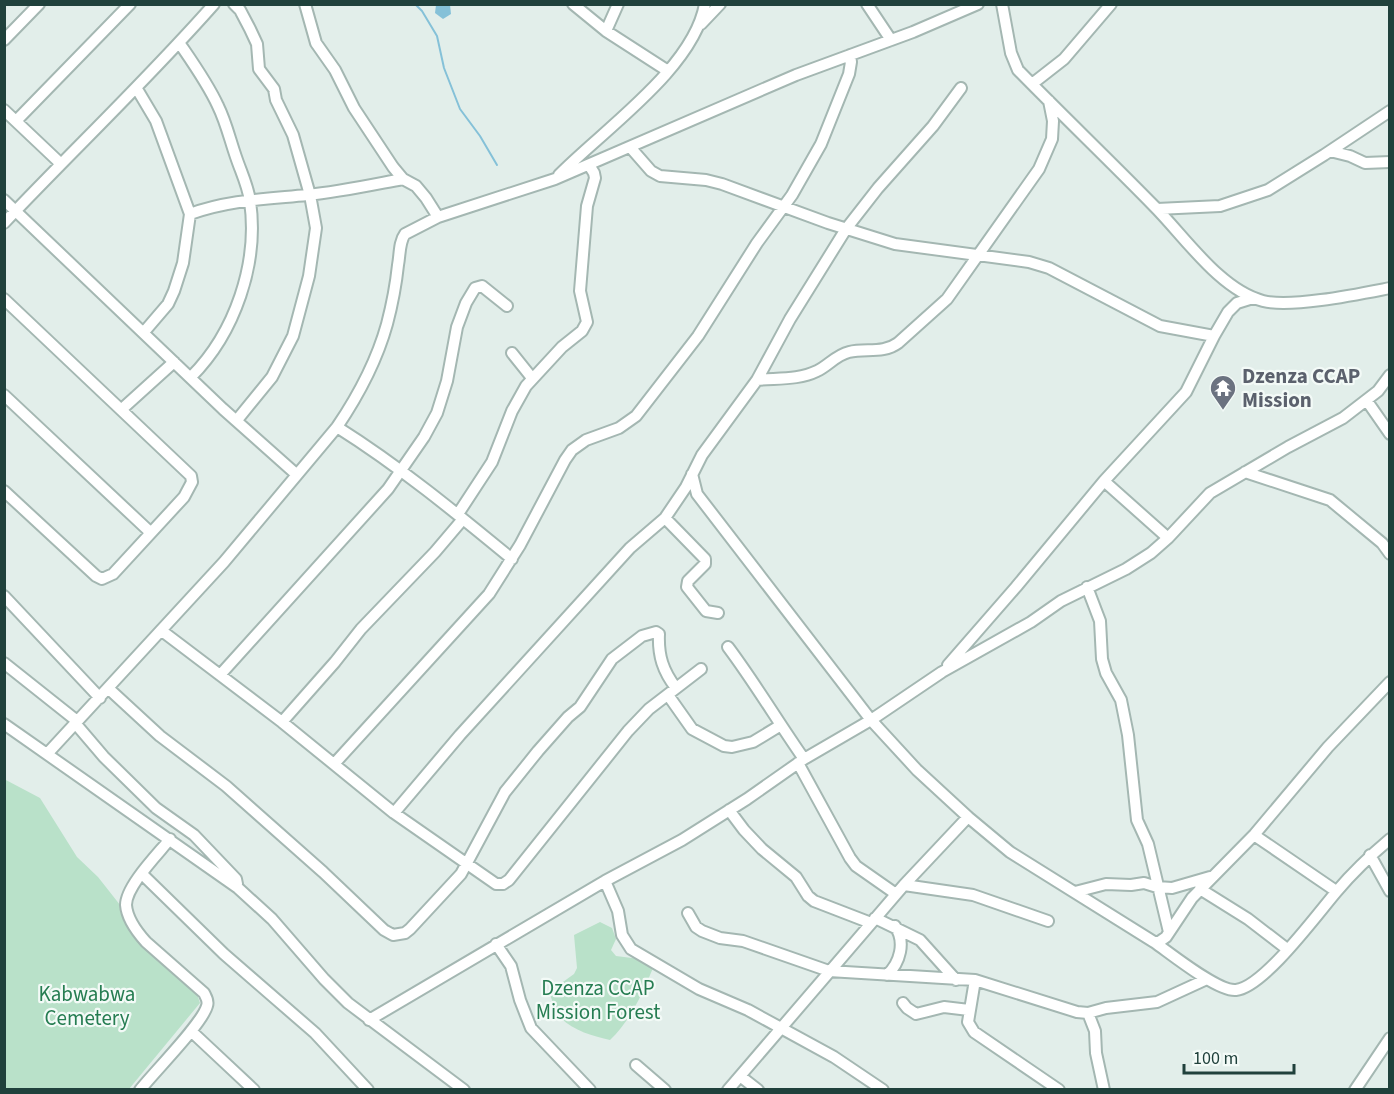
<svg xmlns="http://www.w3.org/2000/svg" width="1394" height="1094" font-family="'Source Sans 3',sans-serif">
	<rect width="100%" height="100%" fill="#e2eeea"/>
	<path fill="#b9e1c9" d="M 4,779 L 40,798 L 77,857 L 98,877 L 124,910 L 133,935 L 194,986 L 200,1003 L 129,1089 L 5,1089 Z
		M 600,922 L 612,928 L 616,939 L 611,950 L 616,956 L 640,959 L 653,968 C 642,994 631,1020 610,1040 C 594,1036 573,1031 561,1018 C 556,1012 552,1000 549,992 L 574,974 L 577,968 L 574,935 Z"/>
	<path fill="#85c1d8" d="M 436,5 L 450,5 L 451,14 L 443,19 L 435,13 Z"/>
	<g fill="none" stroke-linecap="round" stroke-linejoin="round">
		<path stroke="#85c1d8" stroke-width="2" d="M 415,4 L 422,11 L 437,36 L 444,68 L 460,109 L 480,136 L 497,165"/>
		<g stroke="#a4b7b2" stroke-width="14">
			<path id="minor" d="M 234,4 L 240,10 L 250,29 L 257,44 L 259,69 L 274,89 L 276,100 L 293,135 L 310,195 L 316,228 L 309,276 L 293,336 L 272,377 L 237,420
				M 305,4 L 316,43 L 335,70 L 354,108 L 393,167 L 403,179 L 416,186 L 426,198 L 438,217
				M 573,4 L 606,31 L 668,71
				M 867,4 L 891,40
				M 1002,4 L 1011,53 L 1018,70 C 1063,116 1109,160 1154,206 C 1184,236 1220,290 1263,301 C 1292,308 1359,294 1390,288
				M 701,24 L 720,4
				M 606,31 L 618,4
				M 4,40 L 39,4
				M 180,44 C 193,63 208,84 218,106 C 226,122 230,140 236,157 C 241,172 248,186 250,201 C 259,263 235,333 191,377
				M 1032,84 L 1064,59 L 1111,4
				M 137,89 L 156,121 L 190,214 L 183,263 L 174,291 L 168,304 L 144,332
				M 4,110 L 60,163
				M 16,121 L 130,4
				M 630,147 L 651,171 L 660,176 L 706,180 L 722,184 L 828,223 L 895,244 L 1029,262 L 1049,268 L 1160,326 L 1214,336
				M 1330,151 L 1350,156 L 1365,163 L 1390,162
				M 559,175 C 603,130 694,68 705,4
				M 4,200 L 223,409 L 296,474
				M 1157,209 L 1220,206 L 1268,190 L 1324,155 L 1390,111
				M 190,214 C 228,200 267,199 307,195 C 339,192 371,185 403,179
				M 4,223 C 74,149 147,80 214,4
				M 4,299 L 191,476 L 192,482 L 184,497 L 113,574 L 102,579 L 96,576 L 4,491
				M 512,353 L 532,378
				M 757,380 C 777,378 799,380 817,371 C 828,366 836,355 849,352 C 866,348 883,354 898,343 L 947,299 L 1039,169 L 1052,139 L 1053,121 L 1049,101
				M 4,395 L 150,532
				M 1367,401 L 1390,434
				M 122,409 L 174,362
				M 337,427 C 399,466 455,512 512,559
				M 1245,472 L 1330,500 L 1382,543 L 1390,554
				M 692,474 L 697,494 L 871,720 L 917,770 L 968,817 L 1010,852 L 1154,942 L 1159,942 L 1166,937 L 1192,898 L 1254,835 L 1328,747 L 1390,682
				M 1104,481 L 1168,538
				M 458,514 L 492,462 L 512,411 L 526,386 L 562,347 L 582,331 L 587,322 L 580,291 L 587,206 L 595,178 L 594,173 L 589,165
				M 665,518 L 705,559 L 705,564 L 688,581 L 687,587 L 706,611 L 718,613
				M 1087,587 L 1100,621 L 1102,659 L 1106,673 L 1121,700 L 1128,735 L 1137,820 L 1148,844 L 1169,932
				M 4,596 L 100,698
				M 162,631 L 282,722 L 394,813 L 496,884 L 503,884 L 509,880 L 628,731 L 649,709 L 701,669
				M 728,647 C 755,683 778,722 804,759
				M 4,663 L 77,721
				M 948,665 L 1016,587 L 1104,481 L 1186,392 L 1214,336 L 1228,312 L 1237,303 L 1253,298
				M 220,675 L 388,489 L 424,437 L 437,413 L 447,381 L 457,327 L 466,303 L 475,288 L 482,286 L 507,306
				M 109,689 L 160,736 L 226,786 L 323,872 L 384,930 L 393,935 L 405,933 L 410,929 L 461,874 L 505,792 L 538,751 L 568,717 L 580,707 L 612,659 L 642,636 L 656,632 L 659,634 C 658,656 663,671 676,688
				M 668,695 L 692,729 L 724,746 L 732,747 L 753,742 L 781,725
				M 282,722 L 335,662 L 361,629 L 435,552 L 463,519
				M 75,723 L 104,757 L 156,808 L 194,835 L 236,879 L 237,884
				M 4,724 L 238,888 L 272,919 L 324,979 L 348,1003 L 464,1090
				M 47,754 L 224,562 L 337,427 C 358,396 377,360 387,324 C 392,305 396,284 398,265 C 400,255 399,242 405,234 L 438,217 L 555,179 L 796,75 L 913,32 L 978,4
				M 798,763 L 850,858 L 856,866 L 896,894
				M 334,764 L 489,594 L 520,545 L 565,460 L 572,450 L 586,440 L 619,428 L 636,416 L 698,336 L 757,243 L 792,195 L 821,144 L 849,74 L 851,62 L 850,55
				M 729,810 L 744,830 L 762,849 L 796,877 L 808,896 L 814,901 L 871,923
				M 394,813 L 460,735 L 630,548 L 665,518 L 686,487 L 702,455 L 757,380 L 790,319 L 846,229 L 878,188 L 933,126 L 961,88
				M 1254,835 L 1336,891
				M 1370,855 L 1390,891
				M 142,874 L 224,954 L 315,1033 L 368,1090
				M 605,881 L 618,911 L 622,935 L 631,949 L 699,989 L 748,1010 L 834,1057 L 883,1090
				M 904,885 L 973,895 L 1048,921
				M 1200,889 L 1248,919 L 1287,949
				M 1075,892 L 1106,884 L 1131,885 L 1144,883 L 1157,887 L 1172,888 L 1210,877
				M 688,913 L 696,927 L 702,931 L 720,938 L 743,941 L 829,971 L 975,980 L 1077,1012 L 1088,1013 L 1106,1008 L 1157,1002 L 1207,979
				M 875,918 L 920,940 L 956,980
				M 1154,942 C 1170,953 1218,992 1236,990 C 1264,987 1318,913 1337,891 C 1353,872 1371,855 1390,839
				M 496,944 L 511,966 L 520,1000 L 531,1028 L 590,1090
				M 887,975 C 900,963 906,942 895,926
				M 975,980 L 968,1022 L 974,1032 L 1059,1090
				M 903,1003 L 907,1008 L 916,1014 L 944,1007 L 969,1010
				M 1088,1013 L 1095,1031 L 1096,1053 L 1104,1090
				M 369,1020 L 605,881 L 682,840 L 747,799 L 804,759 L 871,720 L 942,672 L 1031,622 L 1061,601 L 1126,569 L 1151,553 L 1168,538 L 1210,493 L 1288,447 L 1343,418 L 1378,391 L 1390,375
				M 191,1031 L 254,1090
				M 636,1065 L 665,1090
				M 740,1076 L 758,1090
				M 140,1090 C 154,1072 202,1024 207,1006 C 209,1001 206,997 204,993 L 146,942 C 137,932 127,919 126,905 C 126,886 158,854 170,839
				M 728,1090 L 904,885 L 968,817
				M 1355,1090 L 1390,1038"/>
		</g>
		<use href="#minor" stroke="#fff" stroke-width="10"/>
	</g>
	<defs>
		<g id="temple-pin" transform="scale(1.35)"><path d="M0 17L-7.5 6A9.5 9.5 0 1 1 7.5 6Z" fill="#6b7280" stroke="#f3faf7"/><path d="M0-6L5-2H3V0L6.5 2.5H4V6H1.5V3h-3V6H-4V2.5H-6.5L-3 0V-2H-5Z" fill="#fff"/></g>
	</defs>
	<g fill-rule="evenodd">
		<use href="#temple-pin" x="1223" y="388"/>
	</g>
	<g text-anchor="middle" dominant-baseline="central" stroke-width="4.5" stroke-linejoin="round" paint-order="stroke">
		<g font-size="21" font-weight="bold" fill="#5b616d" stroke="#f3faf7" text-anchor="start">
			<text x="1242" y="376">Dzenza CCAP<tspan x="1242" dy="24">Mission</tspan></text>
		</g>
		<g font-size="21" fill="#267d52" stroke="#f3faf7">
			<text x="598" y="988">Dzenza CCAP<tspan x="598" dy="24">Mission Forest</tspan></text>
			<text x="87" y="994">Kabwabwa<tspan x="87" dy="24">Cemetery</tspan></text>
		</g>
	</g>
	<rect width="1394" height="1094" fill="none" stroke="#20413c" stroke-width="12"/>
	<path d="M1184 1064v9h110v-9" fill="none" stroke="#20413c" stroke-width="3"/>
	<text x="1193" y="1064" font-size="18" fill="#20413c" stroke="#f3faf7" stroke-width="4.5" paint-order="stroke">100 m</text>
</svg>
